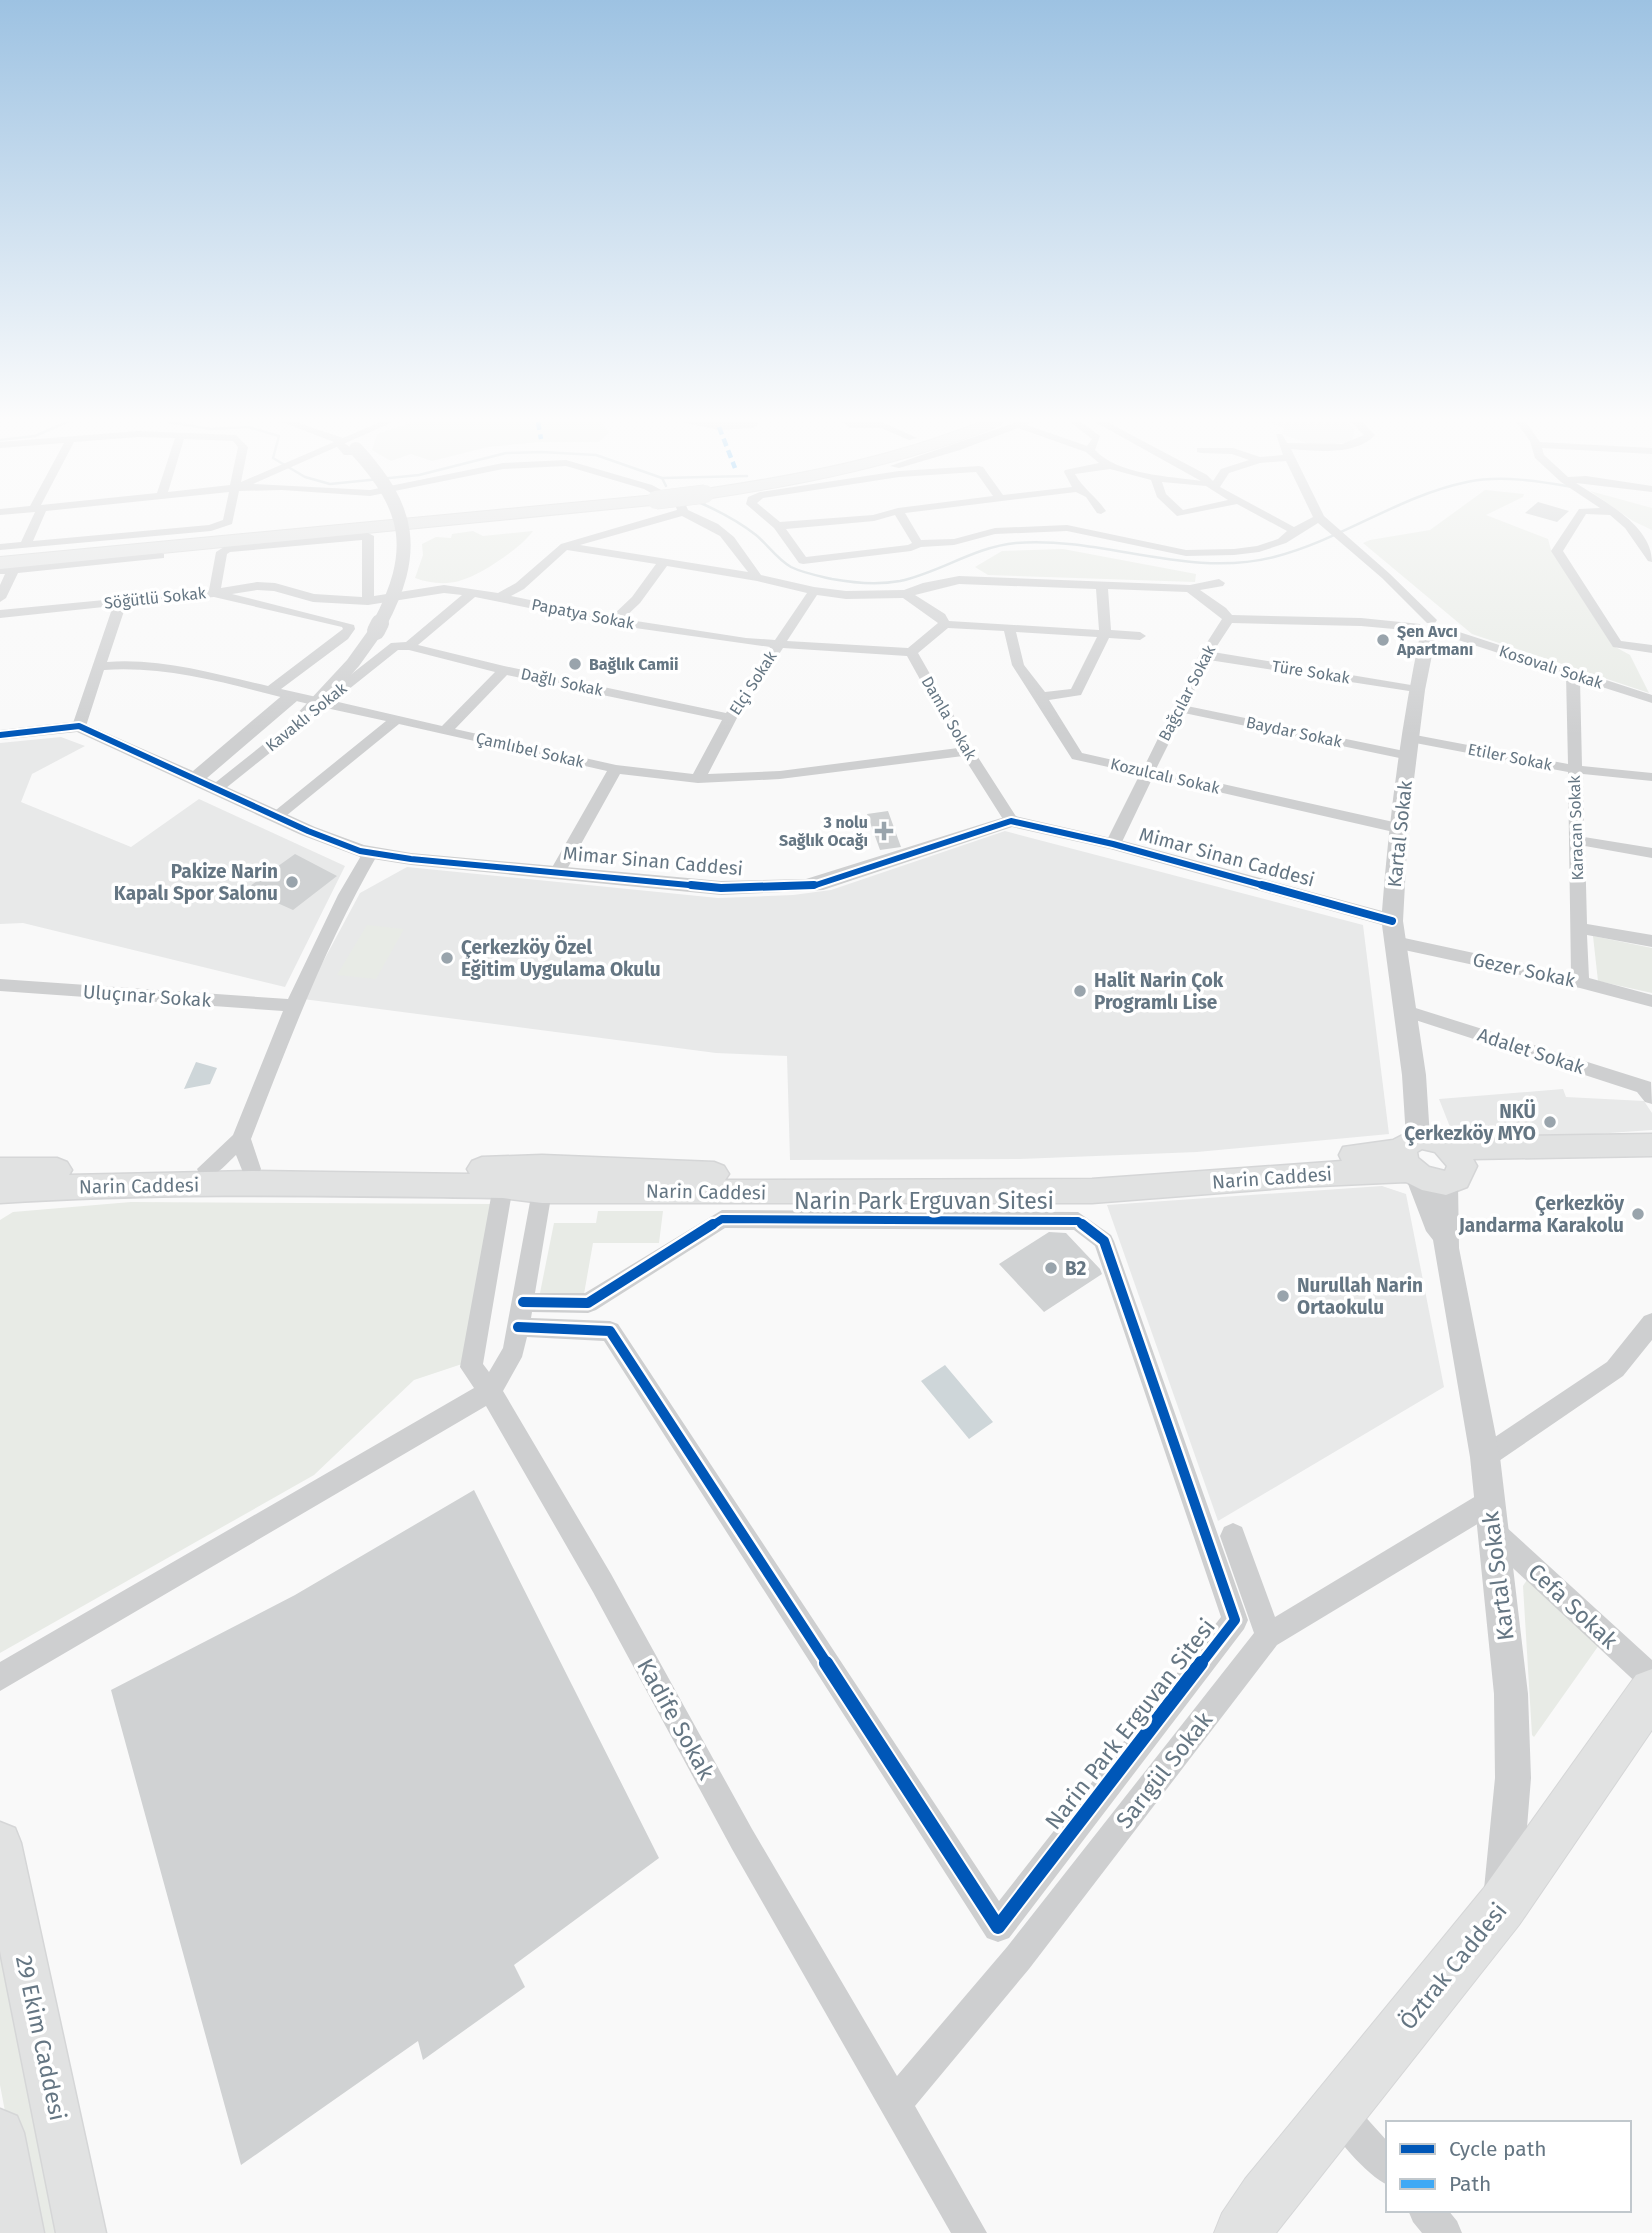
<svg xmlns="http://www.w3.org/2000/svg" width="1652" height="2233" font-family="'Fira Sans',sans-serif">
	<rect width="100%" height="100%" fill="#f9f9f9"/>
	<path fill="#e8e9e9" d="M 1267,422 L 1345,422 L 1355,428 L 1352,442 L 1314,446 L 1282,434 L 1284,428 Z
		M 61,737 L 85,746 L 32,774 L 21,802 L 131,847 L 199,799 L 345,866 L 285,987 L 23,923 L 0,924 L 0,743 Z
		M 1005,831 L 1363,925 L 1389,1134 L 1197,1152 L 1020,1159 L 790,1160 L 787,1056 L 716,1053 L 303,999 L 360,893 L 407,867 L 718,898 L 793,895 L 831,890 Z
		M 1563,1089 L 1566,1097 L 1644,1101 L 1652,1113 L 1652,1130 L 1469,1143 L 1452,1132 L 1439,1099 Z
		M 1382,1186 L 1406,1194 L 1444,1387 L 1218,1521 L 1107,1205 Z"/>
	<path fill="#e8ebe6" d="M 413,422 L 601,422 L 609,432 L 599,442 L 540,442 L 488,447 L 432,461 L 411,454 L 391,461 L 372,450 L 377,434 Z
		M 1485,490 L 1524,494 L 1523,497 L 1486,515 L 1548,539 L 1551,550 L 1612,645 L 1630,655 L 1649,693 L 1472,634 L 1363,543 L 1370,540 L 1430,530 Z
		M 1590,491 L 1652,508 L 1652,530 L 1633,521 Z
		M 473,531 L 483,536 L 533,531 C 521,548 480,576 459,581 C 445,585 429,583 415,578 L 423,555 L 422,544 L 436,537 L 451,538 L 452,534 Z
		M 1063,549 L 1196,574 L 1195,582 L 988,575 L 975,567 L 1002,551 Z
		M 367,925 L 404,929 L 376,979 L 337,975 Z
		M 1593,936 L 1652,948 L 1652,993 L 1598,981 Z
		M 131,1202 L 495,1204 L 468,1362 L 414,1380 L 314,1475 L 0,1653 L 0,1220 L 13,1212 Z
		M 598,1211 L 663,1211 L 659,1243 L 593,1243 L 584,1294 L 540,1293 L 554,1223 L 596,1223 Z
		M 1532,1572 L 1604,1638 L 1534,1737 L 1532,1735 L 1523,1586 Z
		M 0,1885 L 72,2233 L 28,2233 L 0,2085 Z"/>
	<path fill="#ced6d9" d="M 196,1062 L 217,1068 L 210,1084 L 184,1089 Z
		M 945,1365 L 993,1422 L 969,1439 L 921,1381 Z"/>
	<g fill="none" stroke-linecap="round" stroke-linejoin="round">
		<path stroke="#ced6d9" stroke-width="2.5" d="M 168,422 L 211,429 L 248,427 L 279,436 L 273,458 L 305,477 L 330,484 L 419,475 L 506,453 L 542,452 L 596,455 L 662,478 L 666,486
			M 0,440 L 35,436 L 67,422
			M 662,478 L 747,476
			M 696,501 C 717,510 738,521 756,535 C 768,545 777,559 791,567 C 803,573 819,576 832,579 C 854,583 878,585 900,581 C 941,572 974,547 1016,543 C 1102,536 1188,579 1274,557 C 1341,540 1399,496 1467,482 C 1501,475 1538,481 1572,487"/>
	</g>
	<path fill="#d0d2d3" d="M 1538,502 L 1569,511 L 1557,522 L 1525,513 Z
		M 888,811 L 901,847 L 880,850 L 867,814 Z
		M 295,854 L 337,876 L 293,910 L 246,889 Z
		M 1049,1232 L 1066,1233 L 1100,1269 L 1102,1274 L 1044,1312 L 999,1264 Z
		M 474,1490 L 659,1858 L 514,1965 L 525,1987 L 423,2060 L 418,2041 L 241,2165 L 111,1690 L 295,1595 Z"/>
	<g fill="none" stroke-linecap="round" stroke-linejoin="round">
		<g stroke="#d5d6d7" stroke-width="3">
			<path id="secondary" d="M 1418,1127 L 1455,1137 L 1652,1134 L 1652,1156 L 1473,1159 L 1477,1166 L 1467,1187 L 1446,1195 L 1422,1190 L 1406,1182 L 1297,1187 L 1092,1203 L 542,1203 L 503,1198 C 335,1196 168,1192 0,1203 L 0,1158 L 57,1158 L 67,1162 L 72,1170 L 69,1175 L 252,1171 L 470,1174 L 467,1169 L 472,1161 L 482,1157 L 542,1155 L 714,1162 L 724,1166 L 729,1174 L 725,1180 L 1092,1179 L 1342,1161 L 1339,1155 L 1343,1147 L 1393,1140 ZM 1422,1149 L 1435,1152 L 1447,1166 L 1445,1171 L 1429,1167 L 1418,1158 L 1417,1152 Z
				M 0,1822 L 15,1828 L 21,1843 L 106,2233 L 56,2233 L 0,1951 Z
				M 0,2109 L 17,2116 L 24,2133 L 44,2233 L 0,2233 Z"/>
		</g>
		<g stroke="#d5d6d7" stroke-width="2">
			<path id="primary" d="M 1652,1669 L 1652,1730 L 1519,1925 L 1276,2233 L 1214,2233 L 1222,2213 L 1245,2179 L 1483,1889 L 1636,1675 Z"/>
		</g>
		<g stroke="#d5d6d6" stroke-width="2">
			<path id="trunk" d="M 980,422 L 1002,422 L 1000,425 C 905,464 806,484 705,499 L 696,494 L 705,489 C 799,475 891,458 980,422 Z
				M 656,495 L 665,500 L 662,504 L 0,569 L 0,557 Z"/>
		</g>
		<path fill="#cecfd0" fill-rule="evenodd" d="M 282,422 L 296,422 L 343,438 L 380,422 L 393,422 L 253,484 L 370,490 L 503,463 L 566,460 L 652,485 L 685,503 L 688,510 L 718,524 L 734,537 L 761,575 L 814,587 L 846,591 L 904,590 L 923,583 L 959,576 L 1190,585 L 1219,579 L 1225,583 L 1223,586 L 1200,590 L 1226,608 L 1232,615 L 1361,618 L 1420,624 L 1422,627 L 1416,631 L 1361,626 L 1232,623 L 1213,652 L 1417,686 L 1422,687 L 1422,693 L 1209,660 L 1187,706 L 1409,752 L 1416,756 L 1414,759 L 1409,760 L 1184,713 L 1156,769 L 1398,823 L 1406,828 L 1398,833 L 1153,777 L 1121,844 L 1118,847 L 1108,847 L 1105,844 L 1140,774 L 1072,759 L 1012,665 L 1004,631 L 948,628 L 918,653 L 974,751 L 1019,821 L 1016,824 L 1006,824 L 963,756 L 780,779 L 698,783 L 620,774 L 566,871 L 558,876 L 550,871 L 607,771 L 399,724 L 281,820 L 271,820 L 268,817 L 271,814 L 386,721 L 326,708 L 221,792 L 211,792 L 209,789 L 211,786 L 313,705 C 245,689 175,665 104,670 L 86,726 L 84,729 L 74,729 L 72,726 L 113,606 L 0,618 L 0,610 L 209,590 L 216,552 L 224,547 L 368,533 L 374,536 L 374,596 L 444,585 L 498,593 L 516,583 L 561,544 L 677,510 L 676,507 L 644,489 L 566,466 L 503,469 L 370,496 L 282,490 L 239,491 L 232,524 L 211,531 L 0,550 L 0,544 L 21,542 L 35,512 L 0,515 L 0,509 L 30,506 L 64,443 L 0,448 L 0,442 L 138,431 L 236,435 L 248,447 L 241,482 L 334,442 ZM 138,437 L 175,438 L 157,493 L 41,505 L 74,442 ZM 184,439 L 233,441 L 238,447 L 230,485 L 168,492 ZM 229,492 L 223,520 L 209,525 L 33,541 L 46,511 ZM 682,516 L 720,536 L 748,572 L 580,545 ZM 362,540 L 362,597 L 314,594 L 275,583 L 257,582 L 221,588 L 227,554 L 230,552 ZM 567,550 L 656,564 L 632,597 L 611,617 L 511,596 L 524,589 ZM 667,566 L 757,581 L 807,593 L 775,640 L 746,638 L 623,619 L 640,603 ZM 959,584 L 1096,589 L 1099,630 L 949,621 L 945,614 L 915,595 ZM 1108,589 L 1187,592 L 1222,619 L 1199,655 L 1144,767 L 1082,753 L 1049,700 L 1081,695 L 1109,638 L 1140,640 L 1146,636 L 1140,632 L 1111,630 ZM 257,590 L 274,591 L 313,602 L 368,605 L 444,593 L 462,595 L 406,642 L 391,643 L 321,698 L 281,689 L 348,639 L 355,629 L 354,625 L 232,594 ZM 817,595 L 846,599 L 903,598 L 938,623 L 908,648 L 787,641 ZM 214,597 L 342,627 L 343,629 L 268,686 C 214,674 162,658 107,662 L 126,605 ZM 475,597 L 614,625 L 770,647 L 726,713 L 504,666 L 418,645 ZM 1016,632 L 1097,637 L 1071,689 L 1045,692 L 1024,665 ZM 783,648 L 907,656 L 958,748 L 780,771 L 708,774 L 737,718 ZM 398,650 L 409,650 L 495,672 L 442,726 L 334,701 ZM 507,675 L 722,720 L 693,774 L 616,765 L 455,729 Z
			M 681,422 L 757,422 L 758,425 L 753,428 L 719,430 Z
			M 843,422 L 882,422 L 917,438 L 909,440 L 881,428 L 850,428 Z
			M 1017,422 L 1031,422 L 1027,425 L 1087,446 L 1092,439 L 1070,422 L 1081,422 L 1100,436 L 1095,450 C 1118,475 1169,476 1201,481 L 1095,422 L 1107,422 L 1207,475 L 1213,481 L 1221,469 L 1249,460 L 1232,454 L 1201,453 L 1197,452 L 1197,448 L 1233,448 L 1260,457 L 1283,455 L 1276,434 L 1282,434 L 1287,443 L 1342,444 L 1364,435 L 1351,422 L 1362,422 L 1375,435 C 1355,456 1317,451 1291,449 L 1324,516 L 1390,574 L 1437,620 L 1435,623 L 1427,623 L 1382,578 L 1318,523 L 1286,543 L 1259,552 L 1234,555 L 1186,556 L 1067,531 L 995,534 L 954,545 L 921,547 L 911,551 L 803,564 L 799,563 L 774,528 L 746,504 L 748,497 L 760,492 L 899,471 L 979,466 L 983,467 L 1003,495 L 1072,487 L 1064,472 L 1065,470 L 1099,463 L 1086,452 L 1018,428 L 960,450 L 899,468 L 890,466 ZM 1286,461 L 1313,517 L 1294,527 L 1220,487 L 1229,473 L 1260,463 ZM 1110,469 L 1151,480 L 1157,497 L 1177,516 L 1237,504 L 1287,531 L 1278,539 L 1257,546 L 1234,549 L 1186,550 L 1067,525 L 995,528 L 954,539 L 921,540 L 905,513 L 1076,492 L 1086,497 L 1097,513 L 1101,514 L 1106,511 C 1096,496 1083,489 1075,474 ZM 976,472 L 993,496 L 898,508 L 873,515 L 780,522 L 757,503 L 763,498 L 899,477 ZM 1162,482 L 1206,486 L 1228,500 L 1183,510 L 1166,494 ZM 895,515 L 912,543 L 908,545 L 806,557 L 786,529 L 874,521 Z
			M 1516,422 L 1526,422 L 1540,442 L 1652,448 L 1652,454 L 1542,448 L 1544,455 L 1568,477 L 1586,476 L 1652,486 L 1652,492 L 1576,483 C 1603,501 1652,525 1652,562 L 1648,561 L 1625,528 L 1610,515 L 1586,514 L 1563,551 L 1621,641 L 1652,645 L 1652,653 L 1613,647 L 1551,551 L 1579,509 L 1600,508 L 1561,482 L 1535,458 L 1530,441 Z
			M 160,553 L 164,554 L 164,558 L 18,573 L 6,598 L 0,602 L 0,585 L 5,574 L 0,574 L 0,568 Z
			M 1450,629 L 1652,695 L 1652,703 L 1580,680 L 1582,766 L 1652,773 L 1652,781 L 1583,774 L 1584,837 L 1652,848 L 1652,858 L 1585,846 L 1587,924 L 1652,935 L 1652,947 L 1587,935 L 1589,978 L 1652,995 L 1652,1007 L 1580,988 L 1395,948 L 1387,942 L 1395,936 L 1571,974 L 1568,772 L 1410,742 L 1403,738 L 1410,734 L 1568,764 L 1566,675 L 1446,636 L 1446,630 Z
			M 371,847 L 379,852 C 326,943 289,1041 251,1139 L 261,1169 L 258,1175 L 251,1177 L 244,1175 L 236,1155 C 226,1164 215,1180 200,1175 L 197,1169 L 233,1135 L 283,1011 L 0,991 L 0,979 L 288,999 L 338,895 L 365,849 Z
			M 1406,1005 L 1651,1082 L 1652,1104 L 1645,1102 L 1637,1092 L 1400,1015 L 1397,1011 L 1400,1007 Z
			M 503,1178 L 510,1180 L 513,1186 L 483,1364 L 489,1372 L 503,1348 L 532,1191 L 535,1185 L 542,1183 L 549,1185 L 552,1191 L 535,1293 L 585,1293 L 722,1210 L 1078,1212 L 1111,1235 L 1114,1241 L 1248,1620 L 1244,1629 L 1009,1938 L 998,1942 L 987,1938 L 604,1341 L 527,1337 L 522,1357 L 503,1391 L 611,1574 L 752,1829 L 897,2076 L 1007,1947 L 1254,1633 L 1220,1536 L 1224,1527 L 1233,1523 L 1242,1527 L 1275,1617 L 1481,1493 L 1490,1490 L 1499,1493 L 1502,1502 L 1499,1511 L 1277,1645 L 1029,1969 L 915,2106 L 987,2233 L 951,2233 L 732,1849 L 593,1592 L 486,1406 L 0,1691 L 0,1662 L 474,1388 L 460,1367 L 493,1186 L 496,1180 ZM 725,1228 L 1074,1230 L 1095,1246 L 1221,1617 L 999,1901 L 618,1324 L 610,1321 L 531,1318 L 532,1312 L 588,1313 L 596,1310 Z
			M 1652,1313 L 1652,1340 L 1623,1376 L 1493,1465 L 1485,1468 L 1477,1465 L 1473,1457 L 1477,1449 L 1607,1362 L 1644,1316 Z
			M 1495,1521 L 1504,1525 L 1652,1660 L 1652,1692 L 1642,1688 L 1486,1543 L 1482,1534 L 1486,1525 Z
			M 1340,2097 L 1352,2102 L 1388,2142 L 1388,2185 C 1367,2176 1332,2135 1323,2114 L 1328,2102 Z
			M 1408,2210 L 1448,2210 L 1457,2221 L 1462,2233 L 1422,2233 L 1413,2222 Z"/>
		<path fill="#cecfd0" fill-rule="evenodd" d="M 341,440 L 352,449 L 352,455 L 344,455 L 337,447 L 337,441 Z
			M 376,626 L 384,631 L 359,666 L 306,725 L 294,725 L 291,721 L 294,717 L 347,660 L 370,628 Z
			M 1428,630 L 1436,635 L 1425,690 L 1408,828 L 1403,921 L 1426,1075 L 1430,1138 L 1427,1145 L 1418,1148 L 1409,1145 L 1406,1138 L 1402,1075 L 1382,925 L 1110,849 L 1012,827 L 823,890 L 721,895 L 411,865 L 360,857 L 301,835 L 77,732 L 0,740 L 0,730 L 79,721 L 193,771 L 285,693 L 297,693 L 300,697 L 297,701 L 207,778 L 315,827 L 364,845 L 411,853 L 721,881 L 806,879 L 1011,815 L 1120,840 L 1382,911 C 1389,818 1401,726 1420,635 Z
			M 1418,1166 L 1427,1169 L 1433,1182 L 1436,1176 L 1445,1173 L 1454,1176 L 1458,1183 L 1459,1248 L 1500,1457 L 1528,1694 L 1531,1778 L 1522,1889 L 1517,1903 L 1503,1908 L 1489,1903 L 1484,1889 L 1495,1778 L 1494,1694 L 1470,1457 L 1433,1240 L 1426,1231 L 1405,1176 L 1409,1169 Z"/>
		<use href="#secondary" fill="#e1e2e2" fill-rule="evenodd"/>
		<use href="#primary" fill="#e1e2e2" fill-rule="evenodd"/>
		<use href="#trunk" fill="#e1e2e2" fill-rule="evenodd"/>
		<g stroke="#d5d6d6" stroke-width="19" stroke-linecap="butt">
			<path id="trunk-bridge" d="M 656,500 L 705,494"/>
		</g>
		<path stroke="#cecfd0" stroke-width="14" d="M 356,449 C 411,509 418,552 379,625"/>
		<path stroke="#cecfd0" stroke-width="18" d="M 376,631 L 380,623"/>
		<use href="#trunk-bridge" stroke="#e1e2e2" stroke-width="18"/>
		<path stroke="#3fa9f5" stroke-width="4.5" stroke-dasharray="8 4.5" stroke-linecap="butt" d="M 538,422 L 541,439
			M 719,427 L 735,468"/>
		<g stroke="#fff" stroke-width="10">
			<path id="cycleway-far3" d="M 0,735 L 79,726 L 308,831 L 360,851 L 411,859 L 710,887
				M 764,887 L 816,885 L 1011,821 L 1113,844 L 1269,887"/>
		</g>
		<g stroke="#fff" stroke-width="12">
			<path id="cycleway-far2" d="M 691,885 L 721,888 L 814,885
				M 1262,885 L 1392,921
				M 711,1226 L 722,1219 L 1078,1221 L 1085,1226"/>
		</g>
		<g stroke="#fff" stroke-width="15">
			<path id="cycleway-far1" d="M 1082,1224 L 1104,1241 L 1235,1620 L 1200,1665
				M 523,1302 L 588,1303 L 713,1224
				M 518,1327 L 610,1331 L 828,1665"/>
		</g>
		<g stroke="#fff" stroke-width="18">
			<path id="cycleway" d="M 826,1663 L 998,1927 L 1201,1663"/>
		</g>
		<use href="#cycleway-far3" stroke="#0057b8" stroke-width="6"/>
		<use href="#cycleway-far2" stroke="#0057b8" stroke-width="8"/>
		<use href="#cycleway-far1" stroke="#0057b8" stroke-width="10"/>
		<use href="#cycleway" stroke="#0057b8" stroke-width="14"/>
	</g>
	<linearGradient id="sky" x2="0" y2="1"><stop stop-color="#9dc2e2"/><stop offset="0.57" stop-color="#fcfcfc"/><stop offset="1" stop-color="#fcfcfc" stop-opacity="0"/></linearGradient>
	<rect width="1652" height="735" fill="url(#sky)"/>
	<g fill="#99a4ac" stroke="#fff" stroke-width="2.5">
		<circle cx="1383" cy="640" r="7"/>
		<circle cx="575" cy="664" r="7"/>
		<path d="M880.5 820.5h7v7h7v7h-7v7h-7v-7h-7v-7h7z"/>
		<circle cx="292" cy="882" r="7"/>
		<circle cx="447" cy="958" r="7"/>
		<circle cx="1080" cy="991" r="7"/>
		<circle cx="1550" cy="1122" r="7"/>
		<circle cx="1638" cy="1214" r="7"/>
		<circle cx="1051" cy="1268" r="7"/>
		<circle cx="1283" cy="1296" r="7"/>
	</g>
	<g text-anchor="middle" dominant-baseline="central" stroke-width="7" stroke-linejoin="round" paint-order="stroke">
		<g font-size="16" fill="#657683" stroke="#fff">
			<text transform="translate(155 598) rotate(-6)">Söğütlü Sokak</text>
			<text transform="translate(583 614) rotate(11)">Papatya Sokak</text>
			<text transform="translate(1551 667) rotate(18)">Kosovalı Sokak</text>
			<text transform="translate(1311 672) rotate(9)">Türe Sokak</text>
			<text transform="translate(562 682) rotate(12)">Dağlı Sokak</text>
			<text transform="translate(753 683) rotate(-57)">Elçi Sokak</text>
			<text transform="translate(1187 693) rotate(-63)">Bağcılar Sokak</text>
			<text transform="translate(306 717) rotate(-39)">Kavaklı Sokak</text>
			<text transform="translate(949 718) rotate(60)">Damla Sokak</text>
			<text transform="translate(1294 732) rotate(12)">Baydar Sokak</text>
			<text transform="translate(530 750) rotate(13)">Çamlıbel Sokak</text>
			<text transform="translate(1510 757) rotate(11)">Etiler Sokak</text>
			<text transform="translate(1165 776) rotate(13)">Kozulcalı Sokak</text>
			<text transform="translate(1576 828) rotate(-92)">Karacan Sokak</text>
		</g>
		<g font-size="16" font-weight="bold" fill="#657683" stroke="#fff" text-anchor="start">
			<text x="1397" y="631">Şen Avcı<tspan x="1397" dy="18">Apartmanı</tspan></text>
			<text x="589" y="664">Bağlık Camii</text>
			<text x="868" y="822" text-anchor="end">3 nolu<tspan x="868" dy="18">Sağlık Ocağı</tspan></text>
		</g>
		<g font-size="19" fill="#657683" stroke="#fff">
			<text transform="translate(1400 834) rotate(-84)">Kartal Sokak</text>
			<text transform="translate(1227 857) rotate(15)">Mimar Sinan Caddesi</text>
			<text transform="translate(653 861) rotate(5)">Mimar Sinan Caddesi</text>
			<text transform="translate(1524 970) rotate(12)">Gezer Sokak</text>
			<text transform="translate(147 996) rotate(4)">Uluçınar Sokak</text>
			<text transform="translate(1531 1051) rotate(18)">Adalet Sokak</text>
			<text transform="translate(1272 1178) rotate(-4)">Narin Caddesi</text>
			<text transform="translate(139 1186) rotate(-1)">Narin Caddesi</text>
			<text transform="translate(706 1192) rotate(1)">Narin Caddesi</text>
		</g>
		<g font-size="19" font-weight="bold" fill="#657683" stroke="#fff" text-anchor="start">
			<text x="278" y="871" text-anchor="end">Pakize Narin<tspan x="278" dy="22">Kapalı Spor Salonu</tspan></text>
			<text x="461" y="947">Çerkezköy Özel<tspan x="461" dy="22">Eğitim Uygulama Okulu</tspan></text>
			<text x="1094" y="980">Halit Narin Çok<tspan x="1094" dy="22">Programlı Lise</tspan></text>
			<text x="1536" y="1111" text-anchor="end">NKÜ<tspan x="1536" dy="22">Çerkezköy MYO</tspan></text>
			<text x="1624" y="1203" text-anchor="end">Çerkezköy<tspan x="1624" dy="22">Jandarma Karakolu</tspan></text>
			<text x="1065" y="1268">B2</text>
			<text x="1297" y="1285">Nurullah Narin<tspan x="1297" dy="22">Ortaokulu</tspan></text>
		</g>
		<g font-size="23" fill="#657683" stroke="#fff">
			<text x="924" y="1201">Narin Park Erguvan Sitesi</text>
			<text transform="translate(1498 1576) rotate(-97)">Kartal Sokak</text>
			<text transform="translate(1573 1606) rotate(43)">Cefa Sokak</text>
			<text transform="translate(676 1719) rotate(61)">Kadife Sokak</text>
			<text transform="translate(1130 1724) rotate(-52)">Narin Park Erguvan Sitesi</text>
			<text transform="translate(1164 1770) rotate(-52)">Sarıgül Sokak</text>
			<text transform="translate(1453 1966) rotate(-51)">Öztrak Caddesi</text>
			<text transform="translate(41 2038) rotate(78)">29 Ekim Caddesi</text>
		</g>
	</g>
	<rect x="1386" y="2121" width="245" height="91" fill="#ffffff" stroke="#c1c8cd" stroke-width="2"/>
	<rect x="1400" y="2144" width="35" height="10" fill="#0057b8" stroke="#c1c8cd" stroke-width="2"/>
	<text x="1449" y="2156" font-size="21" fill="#657683">Cycle path</text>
	<rect x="1400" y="2179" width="35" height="10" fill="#3fa9f5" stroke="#c1c8cd" stroke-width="2"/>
	<text x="1449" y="2191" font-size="21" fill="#657683">Path</text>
</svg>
